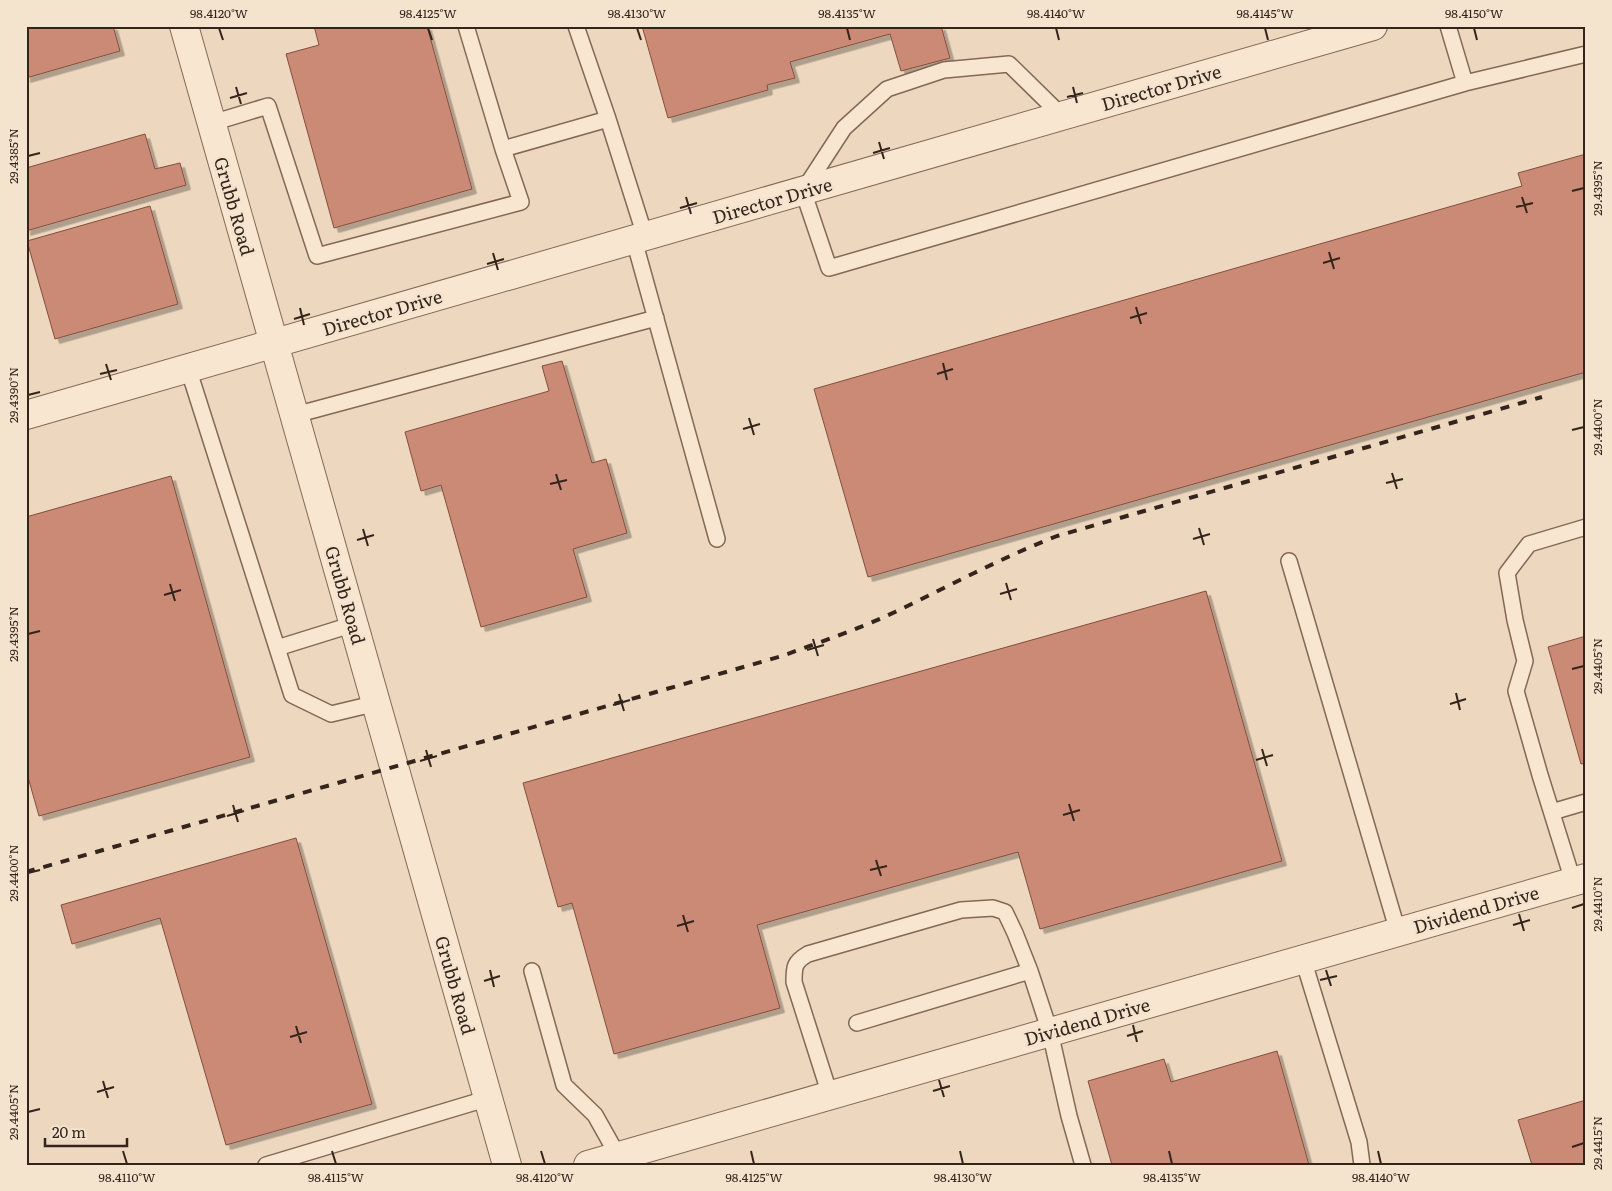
<svg xmlns="http://www.w3.org/2000/svg" width="1612" height="1191" font-family="Literata,serif">
	<defs>
		<filter id="shadow"><feDropShadow dx="4.5" dy="4.5" stdDeviation="0" flood-color="#0004"/></filter>
	</defs>
	<rect width="100%" height="100%" fill="#edd7be"/>
	<path fill="#cb8a74" stroke="#834e3d" filter="url(#shadow)" d="M 26,26 L 113,26 L 120,51 L 26,78 Z
		M 314,26 L 427,26 L 472,189 L 334,228 L 286,54 L 319,45 Z
		M 642,26 L 941,26 L 950,58 L 901,71 L 890,34 L 790,62 L 795,78 L 767,85 L 768,90 L 668,118 Z
		M 145,134 L 155,169 L 180,163 L 186,185 L 26,231 L 26,168 Z
		M 1586,154 L 1586,372 L 868,577 L 814,389 L 1522,186 L 1518,173 Z
		M 150,206 L 178,304 L 55,339 L 27,241 Z
		M 562,361 L 592,463 L 606,459 L 627,533 L 573,549 L 587,597 L 481,627 L 441,485 L 421,491 L 405,432 L 549,391 L 542,366 Z
		M 171,476 L 250,757 L 39,816 L 26,770 L 26,517 Z
		M 1206,591 L 1282,861 L 1040,929 L 1018,852 L 757,925 L 780,1008 L 614,1054 L 572,903 L 558,907 L 523,783 Z
		M 1586,636 L 1586,763 L 1581,764 L 1548,647 Z
		M 296,838 L 372,1104 L 226,1145 L 160,918 L 72,944 L 61,905 Z
		M 1277,1051 L 1309,1165 L 1112,1165 L 1088,1081 L 1164,1059 L 1171,1082 Z
		M 1586,1100 L 1586,1165 L 1532,1165 L 1518,1120 Z"/>
	<g fill="none" stroke-linecap="round" stroke-linejoin="round">
		<g stroke="#846857" stroke-width="18">
			<path id="service" d="M 466,26 L 503,149
				M 576,26 L 608,119 L 645,236
				M 1448,26 L 1465,83
				M 1062,116 L 1009,64 L 944,70 L 887,89 L 844,128 L 803,191 L 829,268 L 1465,83 L 1586,54
				M 212,123 L 268,106 L 317,256 L 521,202 L 503,149 L 608,119
				M 634,240 L 717,539
				M 188,368 L 292,695 L 331,714 L 377,703
				M 295,415 L 656,318
				M 1289,561 L 1398,932
				M 277,648 L 354,624
				M 1552,812 L 1586,802
				M 1573,881 L 1540,775 L 1516,691 L 1525,661 L 1515,620 L 1507,573 L 1529,544 L 1586,527
				M 1303,959 L 1359,1142 L 1362,1165
				M 532,971 L 564,1085 L 595,1115 L 618,1156
				M 857,1023 L 1030,971 L 1050,1032 L 1069,1116 L 1083,1165
				M 830,1095 L 794,982 C 794,967 794,962 808,954 L 961,910 L 993,908 L 1005,912 L 1015,933 L 1030,971
				M 266,1165 L 489,1098"/>
		</g>
		<g stroke="#846857" stroke-width="30">
			<path id="minor" d="M 184,26 L 507,1165
				M 26,415 L 1373,26
				M 588,1165 L 1586,878"/>
		</g>
		<use href="#service" stroke="#f8e6d0" stroke-width="15"/>
		<use href="#minor" stroke="#f8e6d0" stroke-width="28"/>
		<path stroke="#34241c" stroke-width="4" stroke-dasharray="9 9" stroke-linecap="butt" d="M 26,872 L 782,656 C 820,642 859,629 895,612 C 949,586 1001,558 1057,536 L 1542,397"/>
	</g>
	<path fill="none" stroke="#34241c" stroke-width="2" d="M 219,28 L 223,40M 428,28 L 432,40M 637,28 L 641,40M 847,28 L 850,40M 1056,28 L 1059,40M 1265,28 L 1268,40M 1474,28 L 1477,40M 236,87 L 241,104M 1073,87 L 1077,103M 1067,97 L 1083,93M 230,98 L 247,93M 879,142 L 884,159M 873,153 L 890,148M 28,156 L 40,153M 1572,191 L 1584,188M 686,197 L 691,214M 1522,197 L 1527,213M 1516,207 L 1533,203M 680,208 L 697,203M 1329,252 L 1334,269M 493,253 L 498,270M 1323,263 L 1340,258M 487,264 L 504,259M 1136,307 L 1141,324M 300,308 L 304,325M 1130,318 L 1147,313M 294,319 L 310,314M 943,363 L 947,380M 106,364 L 111,380M 100,374 L 117,370M 937,374 L 953,369M 28,395 L 40,392M 749,418 L 754,435M 743,429 L 760,424M 1572,430 L 1584,427M 1392,473 L 1397,489M 556,474 L 561,490M 1386,483 L 1403,479M 550,484 L 567,480M 1199,528 L 1204,545M 363,529 L 368,546M 1193,539 L 1210,534M 357,540 L 374,535M 1006,583 L 1011,600M 170,584 L 175,601M 1000,594 L 1017,589M 164,595 L 181,590M 28,634 L 40,631M 813,639 L 818,656M 807,650 L 824,645M 1572,669 L 1584,666M 1456,693 L 1460,710M 619,694 L 624,711M 1450,704 L 1466,699M 613,705 L 630,700M 1262,749 L 1267,766M 426,750 L 431,767M 1256,760 L 1273,755M 420,761 L 437,756M 1069,804 L 1074,821M 233,805 L 238,822M 1063,815 L 1080,810M 227,816 L 244,811M 876,860 L 881,876M 870,870 L 887,866M 28,873 L 40,870M 1572,908 L 1584,904M 1519,914 L 1524,931M 683,915 L 688,932M 1513,925 L 1530,920M 677,926 L 694,921M 490,970 L 494,987M 1326,970 L 1331,986M 1320,980 L 1337,976M 484,981 L 500,976M 1133,1025 L 1137,1042M 296,1026 L 301,1043M 1127,1036 L 1143,1031M 290,1037 L 307,1032M 939,1080 L 944,1097M 103,1081 L 108,1098M 933,1091 L 950,1086M 97,1092 L 114,1087M 28,1112 L 40,1109M 1572,1147 L 1584,1143M 123,1151 L 127,1164M 332,1151 L 336,1164M 541,1151 L 545,1164M 751,1151 L 754,1164M 960,1151 L 963,1164M 1169,1151 L 1172,1164M 1378,1151 L 1381,1164"/>
	<g text-anchor="middle" dominant-baseline="central" stroke-width="5" stroke-linejoin="round" paint-order="stroke">
		<g font-size="18" fill="#34241c" stroke="#f4e3cd">
			<text transform="translate(1161 87) rotate(-16)">Director Drive</text>
			<text transform="translate(772 200) rotate(-16)">Director Drive</text>
			<text transform="translate(235 206) rotate(74)">Grubb Road</text>
			<text transform="translate(382 312) rotate(-16)">Director Drive</text>
			<text transform="translate(346 595) rotate(74)">Grubb Road</text>
			<text transform="translate(1476 909) rotate(-16)">Dividend Drive</text>
			<text transform="translate(456 985) rotate(74)">Grubb Road</text>
			<text transform="translate(1087 1021) rotate(-16)">Dividend Drive</text>
		</g>
	</g>
	<rect width="1612" height="1191" fill="none" stroke="#f4e3cd" stroke-width="55"/>
	<path d="M45 1138v8h82v-8" fill="none" stroke="#34241c" stroke-width="2.5"/>
	<text x="52" y="1138" font-size="15" fill="#34241c" stroke="#f4e3cd" stroke-width="4" paint-order="stroke">20 m</text>
	<rect x="28" y="28" width="1556" height="1136" fill="none" stroke="#34241c" stroke-width="2"/>
	<g font-size="12" text-anchor="middle" fill="#34241c">
		<text x="219" y="18">98.4120°W</text>
		<text x="428" y="18">98.4125°W</text>
		<text x="637" y="18">98.4130°W</text>
		<text x="847" y="18">98.4135°W</text>
		<text x="1056" y="18">98.4140°W</text>
		<text x="1265" y="18">98.4145°W</text>
		<text x="1474" y="18">98.4150°W</text>
		<text transform="translate(14 156) rotate(-90)" y="4">29.4385°N</text>
		<text transform="translate(1598 188) rotate(-90)" y="4">29.4395°N</text>
		<text transform="translate(14 395) rotate(-90)" y="4">29.4390°N</text>
		<text transform="translate(1598 427) rotate(-90)" y="4">29.4400°N</text>
		<text transform="translate(14 634) rotate(-90)" y="4">29.4395°N</text>
		<text transform="translate(1598 666) rotate(-90)" y="4">29.4405°N</text>
		<text transform="translate(14 873) rotate(-90)" y="4">29.4400°N</text>
		<text transform="translate(1598 904) rotate(-90)" y="4">29.4410°N</text>
		<text transform="translate(14 1112) rotate(-90)" y="4">29.4405°N</text>
		<text transform="translate(1598 1143) rotate(-90)" y="4">29.4415°N</text>
		<text x="127" y="1182">98.4110°W</text>
		<text x="336" y="1182">98.4115°W</text>
		<text x="545" y="1182">98.4120°W</text>
		<text x="754" y="1182">98.4125°W</text>
		<text x="963" y="1182">98.4130°W</text>
		<text x="1172" y="1182">98.4135°W</text>
		<text x="1381" y="1182">98.4140°W</text>
	</g>
</svg>
